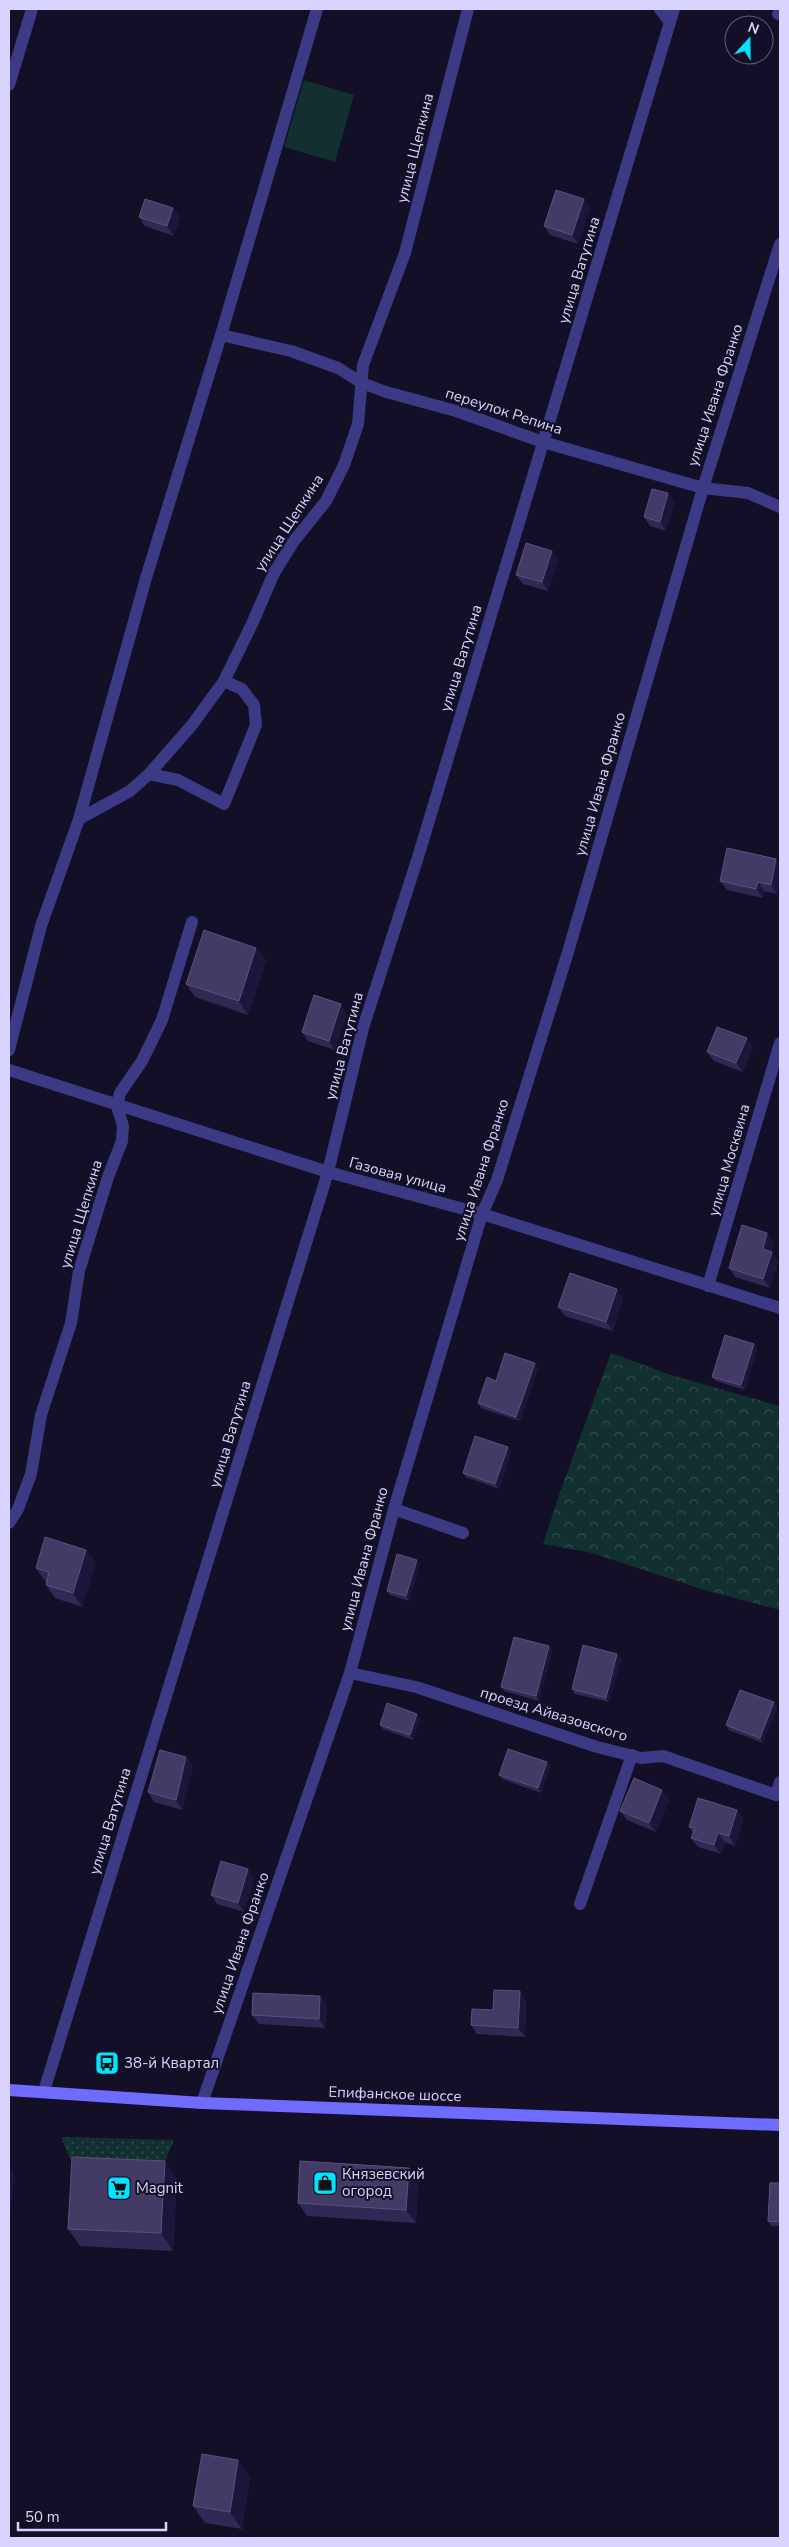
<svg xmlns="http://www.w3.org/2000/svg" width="789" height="2547" font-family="'Nunito Sans',sans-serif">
	<defs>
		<pattern id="green-dots" width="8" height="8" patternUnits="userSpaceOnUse" patternTransform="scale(1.25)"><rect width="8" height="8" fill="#12302f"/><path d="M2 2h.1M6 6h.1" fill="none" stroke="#344d4e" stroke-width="1.8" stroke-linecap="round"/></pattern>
		<pattern id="forest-crowns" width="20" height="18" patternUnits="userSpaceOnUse" patternTransform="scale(1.25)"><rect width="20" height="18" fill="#12302f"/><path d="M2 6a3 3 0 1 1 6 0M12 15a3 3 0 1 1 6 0" fill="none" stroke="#344d4e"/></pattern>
	</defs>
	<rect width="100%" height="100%" fill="#130f26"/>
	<path fill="url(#green-dots)" d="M 61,2137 L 174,2140 L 164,2164 L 70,2159 Z"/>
	<path fill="url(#forest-crowns)" d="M 611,1353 L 671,1375 L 780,1406 L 780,1610 L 704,1590 L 592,1553 L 543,1544 L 560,1492 Z"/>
	<path fill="#12302f" d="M 304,80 L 354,95 L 335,162 L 284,147 Z"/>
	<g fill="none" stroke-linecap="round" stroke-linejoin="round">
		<path stroke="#3d3a85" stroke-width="12" d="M 660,9 L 670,22
			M 778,14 L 780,14
			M 9,85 L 32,9
			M 221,335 L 291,351 L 338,368 L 362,383 L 386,392 L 456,411 L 543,442 L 703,488 L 748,493 L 780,507
			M 149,774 L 178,780 L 224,804 L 256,725 L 254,705 L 242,689 L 224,681
			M 79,819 L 130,791 L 149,774 L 192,725 L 224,681 L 252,624 L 274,573 L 294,541 L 326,501 L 344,465 L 358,424 L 363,365 L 405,253 L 468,9
			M 9,1050 L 41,926 L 79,819 L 146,578 L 221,335 L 317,9
			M 9,1070 L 328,1172 L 482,1214 L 780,1308
			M 708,1286 L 780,1043
			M 394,1509 L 463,1533
			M 9,1523 L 18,1509 L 31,1474 L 41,1415 L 71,1323 L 79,1271 L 108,1177 L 122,1141 L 123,1126 L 117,1106 L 120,1093 L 142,1061 L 162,1020 L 192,922
			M 350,1673 L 416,1687 L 597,1747 L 641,1758 L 663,1756 L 776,1795 L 780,1782
			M 580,1904 L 632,1755
			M 44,2091 L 328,1172 L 363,1028 L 418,857 L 674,9
			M 202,2103 L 350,1673 L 394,1509 L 482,1214 L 497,1180 L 568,952 L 703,488 L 780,244"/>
		<path stroke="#6f6bff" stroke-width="12" d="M 9,2090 L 202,2103 L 780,2125"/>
	</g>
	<path fill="#312854" d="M 584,199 L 590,208 L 578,244 L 550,235 L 544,226 Z
		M 173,208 L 180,217 L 174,236 L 145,226 L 139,217 Z
		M 675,502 L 666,531 L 650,526 L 644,517 Z
		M 552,551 L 558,560 L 548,591 L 523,584 L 516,575 Z
		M 780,864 L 780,879 L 777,894 L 764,891 L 763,898 L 727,890 L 720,881 Z
		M 256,948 L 266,961 L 248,1015 L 195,997 L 186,984 Z
		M 347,1013 L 335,1050 L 308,1041 L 302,1032 Z
		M 753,1047 L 743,1072 L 714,1061 L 707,1052 Z
		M 774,1242 L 771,1252 L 778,1261 L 770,1288 L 735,1277 L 729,1268 Z
		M 623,1298 L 613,1331 L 565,1316 L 558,1307 Z
		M 754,1344 L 757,1349 L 745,1390 L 716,1381 L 712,1377 Z
		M 538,1368 L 520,1421 L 481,1408 L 478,1403 L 496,1381 Z
		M 508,1447 L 511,1452 L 499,1489 L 466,1477 L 463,1473 Z
		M 86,1550 L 96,1563 L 82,1607 L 55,1598 L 46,1585 L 47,1582 L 45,1581 L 36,1568 Z
		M 420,1564 L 409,1601 L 390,1595 L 387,1591 Z
		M 549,1646 L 552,1651 L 539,1701 L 504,1691 L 501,1687 Z
		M 617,1654 L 621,1659 L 609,1702 L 575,1694 L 572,1689 Z
		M 774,1702 L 777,1707 L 763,1743 L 729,1730 L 726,1725 Z
		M 420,1718 L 413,1740 L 383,1729 L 380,1725 Z
		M 186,1757 L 193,1766 L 182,1810 L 154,1802 L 148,1792 Z
		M 547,1762 L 550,1767 L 541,1793 L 502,1779 L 499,1775 Z
		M 669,1799 L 656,1832 L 627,1820 L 620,1811 Z
		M 737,1810 L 743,1819 L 735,1846 L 725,1842 L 721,1854 L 698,1847 L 691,1838 L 693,1833 L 689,1827 Z
		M 254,1878 L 244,1912 L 217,1904 L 211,1895 Z
		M 320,1996 L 327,2005 L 325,2028 L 259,2024 L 252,2015 Z
		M 526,2000 L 525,2037 L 477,2034 L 471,2025 L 493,2010 Z
		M 177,2178 L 173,2251 L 80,2246 L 68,2229 Z
		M 418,2181 L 416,2223 L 307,2216 L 298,2203 Z
		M 780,2183 L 780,2226 L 771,2226 L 768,2221 Z
		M 250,2477 L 242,2529 L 205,2523 L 193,2506 Z"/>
	<path fill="#1d163a" d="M 584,199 L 590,208 L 578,244 L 572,235 Z
		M 173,208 L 180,217 L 174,236 L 167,226 Z
		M 668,493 L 675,502 L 666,531 L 660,522 Z
		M 552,551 L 558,560 L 548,591 L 542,582 Z
		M 776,859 L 780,864 L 780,879 L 777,894 L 771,885 Z
		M 758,882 L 764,891 L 763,898 L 756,889 Z
		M 256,948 L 266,961 L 248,1015 L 239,1001 Z
		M 341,1004 L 347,1013 L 335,1050 L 329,1041 Z
		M 747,1038 L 753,1047 L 743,1072 L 736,1063 Z
		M 767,1233 L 774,1242 L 769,1258 L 763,1249 Z
		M 772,1252 L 778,1261 L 770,1288 L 763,1279 Z
		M 617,1289 L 623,1298 L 613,1331 L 606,1322 Z
		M 754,1344 L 757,1349 L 745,1390 L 741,1385 Z
		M 535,1363 L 538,1368 L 520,1421 L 516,1417 Z
		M 508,1447 L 511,1452 L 499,1489 L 495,1484 Z
		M 86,1550 L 96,1563 L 82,1607 L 73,1593 Z
		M 417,1560 L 420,1564 L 409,1601 L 406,1596 Z
		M 549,1646 L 552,1651 L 539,1701 L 536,1696 Z
		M 617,1654 L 621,1659 L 609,1702 L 606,1698 Z
		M 774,1702 L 777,1707 L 763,1743 L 760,1738 Z
		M 417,1714 L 420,1718 L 413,1740 L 410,1735 Z
		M 186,1757 L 193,1766 L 182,1810 L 176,1800 Z
		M 547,1762 L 550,1767 L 541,1793 L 538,1788 Z
		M 662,1790 L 669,1799 L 656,1832 L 649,1823 Z
		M 737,1810 L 743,1819 L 735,1846 L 729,1836 Z
		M 718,1833 L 725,1842 L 721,1854 L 714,1845 Z
		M 248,1869 L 254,1878 L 244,1912 L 238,1903 Z
		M 520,1991 L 526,2000 L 525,2037 L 518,2028 Z
		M 320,1996 L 327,2005 L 325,2028 L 319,2019 Z
		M 165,2161 L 177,2178 L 173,2251 L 161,2233 Z
		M 9,2166 L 15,2175 L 10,2212 L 9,2210 Z
		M 409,2168 L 418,2181 L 416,2223 L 406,2210 Z
		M 238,2460 L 250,2477 L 242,2529 L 230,2512 Z"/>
	<path fill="#433a66" stroke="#5a527e" d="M 556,190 L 584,199 L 572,235 L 544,226 Z
		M 145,199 L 173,208 L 167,226 L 139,217 Z
		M 652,489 L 668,493 L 660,522 L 644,517 Z
		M 526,543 L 552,551 L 542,582 L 516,575 Z
		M 727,848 L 776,859 L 771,885 L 758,882 L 756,889 L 720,881 Z
		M 204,930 L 256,948 L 239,1001 L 186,984 Z
		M 314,995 L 341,1004 L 329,1041 L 302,1032 Z
		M 717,1027 L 747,1038 L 736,1063 L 707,1052 Z
		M 742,1225 L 767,1233 L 763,1249 L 772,1252 L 763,1279 L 729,1268 Z
		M 570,1273 L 617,1289 L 606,1322 L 558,1307 Z
		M 725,1335 L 754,1344 L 741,1385 L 712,1377 Z
		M 505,1353 L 535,1363 L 516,1417 L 478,1403 L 487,1377 L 496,1381 Z
		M 475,1436 L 508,1447 L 495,1484 L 463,1473 Z
		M 45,1537 L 86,1550 L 73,1593 L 46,1585 L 49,1572 L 36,1568 Z
		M 397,1554 L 417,1560 L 406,1596 L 387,1591 Z
		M 514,1637 L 549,1646 L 536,1696 L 501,1687 Z
		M 583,1645 L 617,1654 L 606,1698 L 572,1689 Z
		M 740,1690 L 774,1702 L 760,1738 L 726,1725 Z
		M 387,1703 L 417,1714 L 410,1735 L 380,1725 Z
		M 508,1749 L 547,1762 L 538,1788 L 499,1775 Z
		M 160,1750 L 186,1757 L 176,1800 L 148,1792 Z
		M 634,1778 L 662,1790 L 649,1823 L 620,1811 Z
		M 698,1798 L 737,1810 L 729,1836 L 718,1833 L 714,1845 L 691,1838 L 695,1828 L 689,1827 Z
		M 221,1861 L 248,1869 L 238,1903 L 211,1895 Z
		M 494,1990 L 520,1991 L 518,2028 L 471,2025 L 472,2009 L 493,2010 Z
		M 253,1993 L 320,1996 L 319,2019 L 252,2015 Z
		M 72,2157 L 165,2161 L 161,2233 L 68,2229 Z
		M 300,2161 L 409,2168 L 406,2210 L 298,2203 Z
		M 770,2183 L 780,2183 L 780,2222 L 768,2221 Z
		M 202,2454 L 238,2460 L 230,2512 L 193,2506 Z"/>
	<defs>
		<g id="bus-square" transform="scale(1.25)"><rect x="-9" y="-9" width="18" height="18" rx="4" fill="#00e5ff" stroke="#130f26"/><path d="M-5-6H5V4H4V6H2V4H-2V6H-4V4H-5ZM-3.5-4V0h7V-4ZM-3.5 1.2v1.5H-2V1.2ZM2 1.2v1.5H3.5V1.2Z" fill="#111"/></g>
		<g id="shop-square" transform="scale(1.25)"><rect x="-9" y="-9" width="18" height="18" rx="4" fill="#00e5ff" stroke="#130f26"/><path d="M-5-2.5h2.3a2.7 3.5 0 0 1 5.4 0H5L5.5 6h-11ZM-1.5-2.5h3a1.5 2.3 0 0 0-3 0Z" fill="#111"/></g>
		<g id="supermarket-square" transform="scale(1.25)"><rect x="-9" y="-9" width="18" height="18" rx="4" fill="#00e5ff" stroke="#130f26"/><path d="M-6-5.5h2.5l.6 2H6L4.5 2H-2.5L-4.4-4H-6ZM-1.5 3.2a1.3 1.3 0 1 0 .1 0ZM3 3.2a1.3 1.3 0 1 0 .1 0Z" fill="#111"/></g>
	</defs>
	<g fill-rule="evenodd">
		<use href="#bus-square" x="107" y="2063"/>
		<use href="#shop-square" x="325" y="2183"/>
		<use href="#supermarket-square" x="119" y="2188"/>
	</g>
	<g text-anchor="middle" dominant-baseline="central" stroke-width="4" stroke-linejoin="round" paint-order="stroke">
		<g font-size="15" fill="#d9d4ff" stroke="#130f26">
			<text transform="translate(415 148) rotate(-76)">улица Щепкина</text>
			<text transform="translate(579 270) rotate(-73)">улица Ватутина</text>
			<text transform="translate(715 395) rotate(-72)">улица Ивана Франко</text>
			<text transform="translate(504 411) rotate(18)">переулок Репина</text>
			<text transform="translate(289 523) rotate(-57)">улица Щепкина</text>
			<text transform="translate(461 658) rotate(-73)">улица Ватутина</text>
			<text transform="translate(600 784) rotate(-74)">улица Ивана Франко</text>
			<text transform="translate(344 1046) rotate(-75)">улица Ватутина</text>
			<text transform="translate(729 1160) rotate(-74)">улица Москвина</text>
			<text transform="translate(481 1170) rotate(-72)">улица Ивана Франко</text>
			<text transform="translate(398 1175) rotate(15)">Газовая улица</text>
			<text transform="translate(81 1214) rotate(-73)">улица Щепкина</text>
			<text transform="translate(230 1434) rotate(-73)">улица Ватутина</text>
			<text transform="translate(364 1559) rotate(-75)">улица Ивана Франко</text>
			<text transform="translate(554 1714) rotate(17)">проезд Айвазовского</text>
			<text transform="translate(110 1821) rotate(-73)">улица Ватутина</text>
			<text transform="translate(240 1943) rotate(-71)">улица Ивана Франко</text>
			<text transform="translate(395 2094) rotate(2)">Епифанское шоссе</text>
		</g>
		<g font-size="15" fill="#d9d4ff" stroke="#130f26" text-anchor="start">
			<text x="124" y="2063">38-й Квартал</text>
			<text x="342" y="2174">Князевский<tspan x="342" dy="17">огород</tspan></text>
			<text x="136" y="2188">Magnit</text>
		</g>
	</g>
	<rect width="789" height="2547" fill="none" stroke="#d9d4ff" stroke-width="20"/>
	<g transform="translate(749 40) rotate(21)"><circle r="24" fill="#130f26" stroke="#625e7d"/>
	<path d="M0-4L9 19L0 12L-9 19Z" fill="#00e5ff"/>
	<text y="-8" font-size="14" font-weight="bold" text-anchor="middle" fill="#d9d4ff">N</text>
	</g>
	<path d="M18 2522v8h148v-8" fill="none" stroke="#d9d4ff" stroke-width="2.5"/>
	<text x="25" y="2522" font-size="15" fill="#d9d4ff" stroke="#130f26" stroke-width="4" paint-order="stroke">50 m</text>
</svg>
